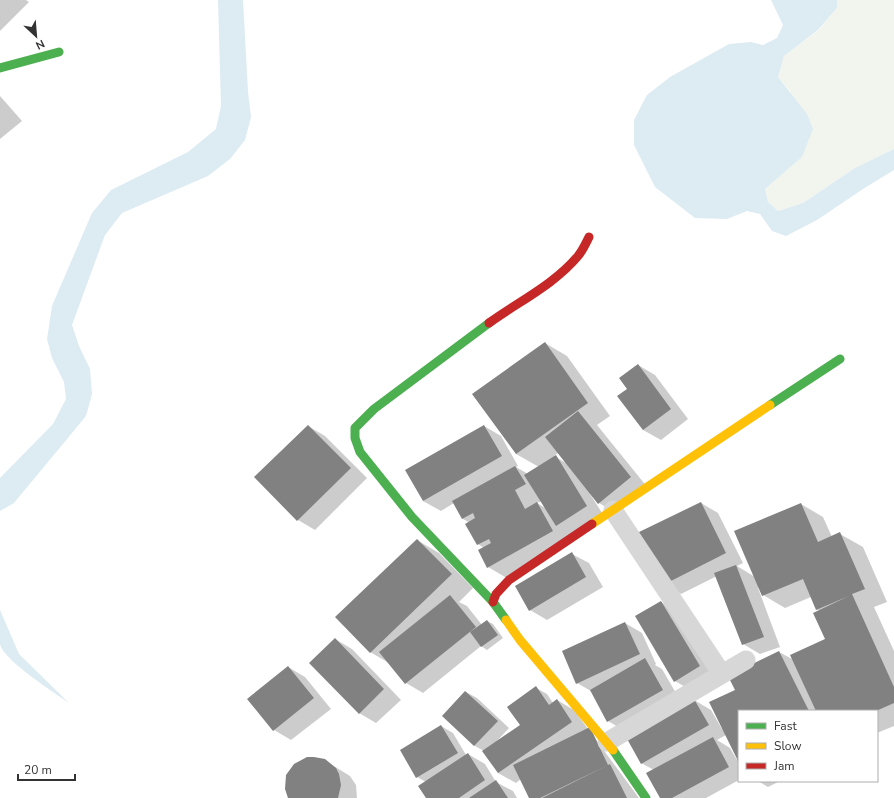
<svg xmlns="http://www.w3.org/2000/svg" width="894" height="798" font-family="'Nunito Sans',sans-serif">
	<rect width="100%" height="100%" fill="#fff"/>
	<path fill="#f1f5ed" d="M 837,0 L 894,0 L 894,149 L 855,168 L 803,203 L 778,211 L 768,202 L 765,189 L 802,157 L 790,91 L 778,77 L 784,56 L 819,30 L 837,8 Z"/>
	<path fill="#ddebf3" d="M 218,0 L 243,0 L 248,92 L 251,117 L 245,140 L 230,159 L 208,176 L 122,213 L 105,235 L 72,325 L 79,346 L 90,369 L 92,394 L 86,416 L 14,503 L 0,511 L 0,478 L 53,424 L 66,399 L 64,382 L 52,358 L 47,339 L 52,306 L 92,213 L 111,190 L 188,152 L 216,129 L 221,106 Z
		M 771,0 L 837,0 L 837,8 L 818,30 L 784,56 L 778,77 L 807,114 L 813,129 L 802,157 L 765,189 L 768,202 L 778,211 L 803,203 L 855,168 L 894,149 L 894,170 L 863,189 L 817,220 L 786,236 L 772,231 L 760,214 L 747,211 L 727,219 L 695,218 L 655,187 L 634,145 L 634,120 L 647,95 L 670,77 L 729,44 L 751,42 L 763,45 L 777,38 L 783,25 Z
		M 0,610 L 19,654 L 69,703 C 55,693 3,660 0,644 C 0,633 0,621 0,610 Z"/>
	<path fill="#0003" fill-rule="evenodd" d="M 0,0 L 26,0 L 29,2 L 0,31 Z
		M 0,96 L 22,121 L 0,139 Z
		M 545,343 L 567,356 L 610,416 L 597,425 L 648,488 L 616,513 L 599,503 L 591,493 L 590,494 L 604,516 L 510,580 L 488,567 L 484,548 L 478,544 L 470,523 L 463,519 L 454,503 L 441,511 L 423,501 L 484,426 L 501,436 L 518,466 L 516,467 L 528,474 L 539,467 L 516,454 ZM 558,453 L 566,463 L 554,456 ZM 542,501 L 547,509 L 537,503 Z
		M 638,365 L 655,375 L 688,419 L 661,440 L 643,430 L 618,397 L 628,389 Z
		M 308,426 L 325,436 L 367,478 L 315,530 L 298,520 Z
		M 701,503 L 718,513 L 743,563 L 737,566 L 755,577 L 801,504 L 823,517 L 832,537 L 840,534 L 863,547 L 887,602 L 874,607 L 894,651 L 894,726 L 877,733 L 877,711 L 739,711 L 739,780 L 706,798 L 661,798 L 654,770 L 641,763 L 694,700 L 711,710 L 722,729 L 723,728 L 736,690 L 779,652 L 794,660 L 826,640 L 819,611 L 817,609 L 811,597 L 785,608 L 763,595 L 760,587 L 758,588 L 780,647 L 760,654 L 743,644 L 717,576 L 681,594 L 664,584 ZM 726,735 L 738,759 L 737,760 L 730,748 L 717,740 Z
		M 417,540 L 439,553 L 473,588 L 459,602 L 467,606 L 482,625 L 487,621 L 493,624 L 503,638 L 487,650 L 481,646 L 423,693 L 406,683 L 389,663 L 370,652 Z
		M 572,554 L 589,563 L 603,587 L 547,620 L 530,610 Z
		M 661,602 L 678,612 L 717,676 L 692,691 L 675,681 Z
		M 625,623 L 642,633 L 656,664 L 655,665 L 662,669 L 680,700 L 625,731 L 608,721 L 591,691 L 577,683 Z
		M 335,639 L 352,649 L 401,700 L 376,723 L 359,713 Z
		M 288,667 L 305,677 L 331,709 L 291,740 L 274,730 Z
		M 536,688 L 547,694 L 553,703 L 557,700 L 574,710 L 639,798 L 530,798 L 521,779 L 516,783 L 498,773 L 484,751 L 475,746 L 443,716 L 466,692 L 477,698 L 509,728 L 497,741 L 522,725 Z
		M 441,726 L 453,733 L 466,755 L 468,754 L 485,764 L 496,782 L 513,791 L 517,798 L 427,798 L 426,782 L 417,777 Z
		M 324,760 L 350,776 L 356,785 L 357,798 L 290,798 Z
		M 758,781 L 780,781 L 768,787 Z"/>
	<path fill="#818181" d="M 545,342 L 588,403 L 516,454 L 472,394 Z
		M 638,364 L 671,409 L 643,430 L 617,396 L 627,389 L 619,378 Z
		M 578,411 L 631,477 L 598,504 L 545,437 Z
		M 308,425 L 351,468 L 297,521 L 254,477 Z
		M 484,425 L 502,456 L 423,501 L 405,470 Z
		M 556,455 L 587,506 L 556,526 L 524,475 Z
		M 515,466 L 526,484 L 515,490 L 525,509 L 537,502 L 553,531 L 487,568 L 478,550 L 491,543 L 489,539 L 477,545 L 465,524 L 475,518 L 473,513 L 462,519 L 452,501 Z
		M 701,502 L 726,553 L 663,585 L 637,533 Z
		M 801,503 L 818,542 L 840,532 L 865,589 L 852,594 L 894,687 L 894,703 L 876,711 L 816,711 L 790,655 L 825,639 L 813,613 L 849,596 L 816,610 L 803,579 L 762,596 L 734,531 Z
		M 417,539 L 452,574 L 370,653 L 335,617 Z
		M 572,552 L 586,577 L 529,611 L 515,586 Z
		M 736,565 L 764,637 L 742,645 L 714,573 Z
		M 450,595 L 476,627 L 405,684 L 379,652 Z
		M 661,601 L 700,666 L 674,682 L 635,616 Z
		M 487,620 L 498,635 L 481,647 L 470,632 Z
		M 625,622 L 640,654 L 576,684 L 562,651 Z
		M 335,638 L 384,689 L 359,714 L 309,663 Z
		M 779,651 L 809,711 L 739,711 L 739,763 L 709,702 L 735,690 L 728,676 Z
		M 645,658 L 663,690 L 607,722 L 590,690 Z
		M 288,666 L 314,698 L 273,731 L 247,699 Z
		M 536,686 L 549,705 L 557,699 L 572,722 L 498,773 L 482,751 L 520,725 L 507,707 Z
		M 465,691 L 498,721 L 474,746 L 442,716 Z
		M 694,699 L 709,725 L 641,764 L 626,737 Z
		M 441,725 L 458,753 L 416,778 L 400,750 Z
		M 590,727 L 608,765 L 540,798 L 529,798 L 513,765 Z
		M 713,737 L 729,767 L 672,798 L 660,798 L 646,773 Z
		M 468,753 L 485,780 L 459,798 L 426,798 L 418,786 Z
		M 307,757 L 314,757 L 325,759 L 336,768 L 339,774 L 341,785 L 338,798 L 288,798 L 285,789 L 286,775 L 294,764 Z
		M 610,764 L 627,798 L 542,798 Z
		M 496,780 L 508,798 L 469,798 Z"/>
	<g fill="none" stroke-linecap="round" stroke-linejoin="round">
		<path stroke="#d7d7d7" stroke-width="19" d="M 613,510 L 722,674
			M 607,742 L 746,660"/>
		<path stroke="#4caf50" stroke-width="9" d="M 0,68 L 59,52
			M 489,323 L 374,409 L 355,428 L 355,438 L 360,452 L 412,517 L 493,602 L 506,620
			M 770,405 L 840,359
			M 613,750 L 646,798"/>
		<path stroke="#ffc107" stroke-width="9" d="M 592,524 L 770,405
			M 506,620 L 520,640 L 613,750"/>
		<path stroke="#c62828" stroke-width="9" d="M 489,323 C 518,302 555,284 578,256 C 583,250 586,243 589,237
			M 493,602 L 496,594 L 509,580 L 592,524"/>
	</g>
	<rect x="738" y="710" width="140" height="72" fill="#ffffff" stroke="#adadad"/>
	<rect x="746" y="723" width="20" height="6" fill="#4caf50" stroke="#adadad"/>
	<text x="774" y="730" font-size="12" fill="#333333">Fast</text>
	<rect x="746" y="743" width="20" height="6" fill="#ffc107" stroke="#adadad"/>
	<text x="774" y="750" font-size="12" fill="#333333">Slow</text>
	<rect x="746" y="763" width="20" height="6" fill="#c62828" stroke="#adadad"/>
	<text x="774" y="770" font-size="12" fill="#333333">Jam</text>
	<g transform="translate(36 36) rotate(154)" stroke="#ffffff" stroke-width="3" paint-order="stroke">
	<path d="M0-3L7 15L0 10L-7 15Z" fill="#333333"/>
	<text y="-6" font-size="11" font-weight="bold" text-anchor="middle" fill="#333333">N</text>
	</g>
	<path d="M18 774v6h57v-6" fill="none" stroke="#333333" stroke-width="2"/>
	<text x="24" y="774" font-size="12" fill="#333333" stroke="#ffffff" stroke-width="3" paint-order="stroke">20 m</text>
</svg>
